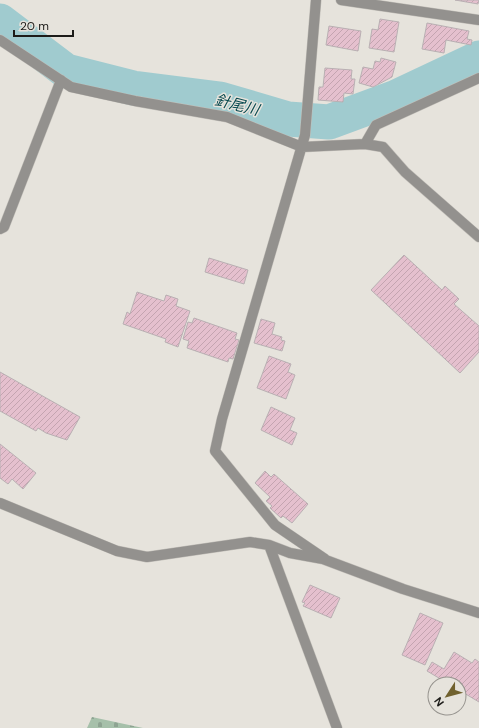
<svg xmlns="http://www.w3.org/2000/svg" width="479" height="728" font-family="'DM Sans','Noto Sans JP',sans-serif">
	<defs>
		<pattern id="cemetery-stones" width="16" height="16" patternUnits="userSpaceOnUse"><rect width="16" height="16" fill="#a6c0aa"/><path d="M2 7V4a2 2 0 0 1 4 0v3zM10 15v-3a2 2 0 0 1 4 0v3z" fill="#8ea492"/></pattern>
		<pattern id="building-hatch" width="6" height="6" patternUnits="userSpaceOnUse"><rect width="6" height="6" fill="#e5c0ce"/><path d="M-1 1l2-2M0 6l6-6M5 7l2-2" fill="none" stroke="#c4a4b0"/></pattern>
	</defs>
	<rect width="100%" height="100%" fill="#e6e3dc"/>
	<path fill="url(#cemetery-stones)" d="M 92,717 L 143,728 L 87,728 Z"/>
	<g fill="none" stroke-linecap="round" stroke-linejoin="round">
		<path stroke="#a0cbcf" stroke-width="35" d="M 0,21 L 66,71 L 133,88 L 220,99 L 288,119 L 329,122 L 394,98 L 479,58"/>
	</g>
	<path fill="url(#building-hatch)" stroke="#b9b0b3" d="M 455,0 L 479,0 L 478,4 Z
		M 380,19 L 399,22 L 394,52 L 369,48 L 372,29 L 378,30 Z
		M 427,23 L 469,31 L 467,39 L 472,40 L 471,45 L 446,40 L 444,53 L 422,49 Z
		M 329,26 L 361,31 L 358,51 L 326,45 Z
		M 381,58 L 396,62 L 392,77 L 373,87 L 359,83 L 363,67 L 373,69 L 375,61 L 380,62 Z
		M 325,68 L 352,70 L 351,79 L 355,79 L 353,94 L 344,93 L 343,102 L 318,100 L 319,87 L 323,87 Z
		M 404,255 L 442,290 L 445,286 L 459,299 L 454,304 L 479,326 L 479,352 L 460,373 L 371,290 Z
		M 209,258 L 248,270 L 244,284 L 205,272 Z
		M 137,292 L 164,301 L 166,295 L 178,299 L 176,306 L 190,311 L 178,347 L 165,342 L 166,339 L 123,324 L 127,312 L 130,314 Z
		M 194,318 L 237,333 L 235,339 L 239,340 L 233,359 L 229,358 L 228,362 L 187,348 L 189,341 L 183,339 L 188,322 L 192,323 Z
		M 261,319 L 275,323 L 272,334 L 282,337 L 281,340 L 285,341 L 282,351 L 254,343 Z
		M 269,356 L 291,364 L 288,372 L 295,375 L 286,399 L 257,388 Z
		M 0,372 L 80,417 L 67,440 L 46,433 L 38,428 L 36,431 L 0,411 Z
		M 271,407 L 295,418 L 290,430 L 297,433 L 292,445 L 261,430 Z
		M 0,444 L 36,473 L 23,489 L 12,479 L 8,484 L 0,478 Z
		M 265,471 L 271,477 L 274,474 L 308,504 L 292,523 L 283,516 L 281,518 L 270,508 L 272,506 L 266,501 L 270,497 L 255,483 Z
		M 310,585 L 340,598 L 331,618 L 303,606 L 305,603 L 302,602 Z
		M 420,613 L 443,623 L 425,665 L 402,655 Z
		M 454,652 L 472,663 L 475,659 L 479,662 L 479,702 L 459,690 L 459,684 L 449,684 L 427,671 L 432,662 L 444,669 Z"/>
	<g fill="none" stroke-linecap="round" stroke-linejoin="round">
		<g stroke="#c2bfb9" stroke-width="11">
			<path id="minor" d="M 316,0 L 305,135 L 222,419 L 215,451 L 275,525 L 325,559
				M 341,0 L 479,20
				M 0,40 L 71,87 L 135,101 L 227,117 L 302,147 L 365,144 L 383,147 L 405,172 L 479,237
				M 365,144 L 376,125 L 479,78
				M 0,229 L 4,227 L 61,80
				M 0,503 L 117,551 L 147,557 L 250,542 L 269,545 L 290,553 L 323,559 L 403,589 L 479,613
				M 269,545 L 337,728"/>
		</g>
		<use href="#minor" stroke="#93918e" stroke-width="10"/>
	</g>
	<g text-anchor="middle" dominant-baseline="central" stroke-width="3" stroke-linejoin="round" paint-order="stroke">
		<g font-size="15" font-style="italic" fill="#07494f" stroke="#e6e3dc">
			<text transform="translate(237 105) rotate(14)">針尾川</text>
		</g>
	</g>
	<g transform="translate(447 696) rotate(234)"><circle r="19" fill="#e6e3dc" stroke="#96938e"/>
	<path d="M0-3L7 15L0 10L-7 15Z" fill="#70612e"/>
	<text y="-6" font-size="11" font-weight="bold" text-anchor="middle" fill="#1d1c19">N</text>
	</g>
	<path d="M14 30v6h59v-6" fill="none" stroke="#1d1c19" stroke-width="2"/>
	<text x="20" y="30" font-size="12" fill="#1d1c19" stroke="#e6e3dc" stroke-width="3" paint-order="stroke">20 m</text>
</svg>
